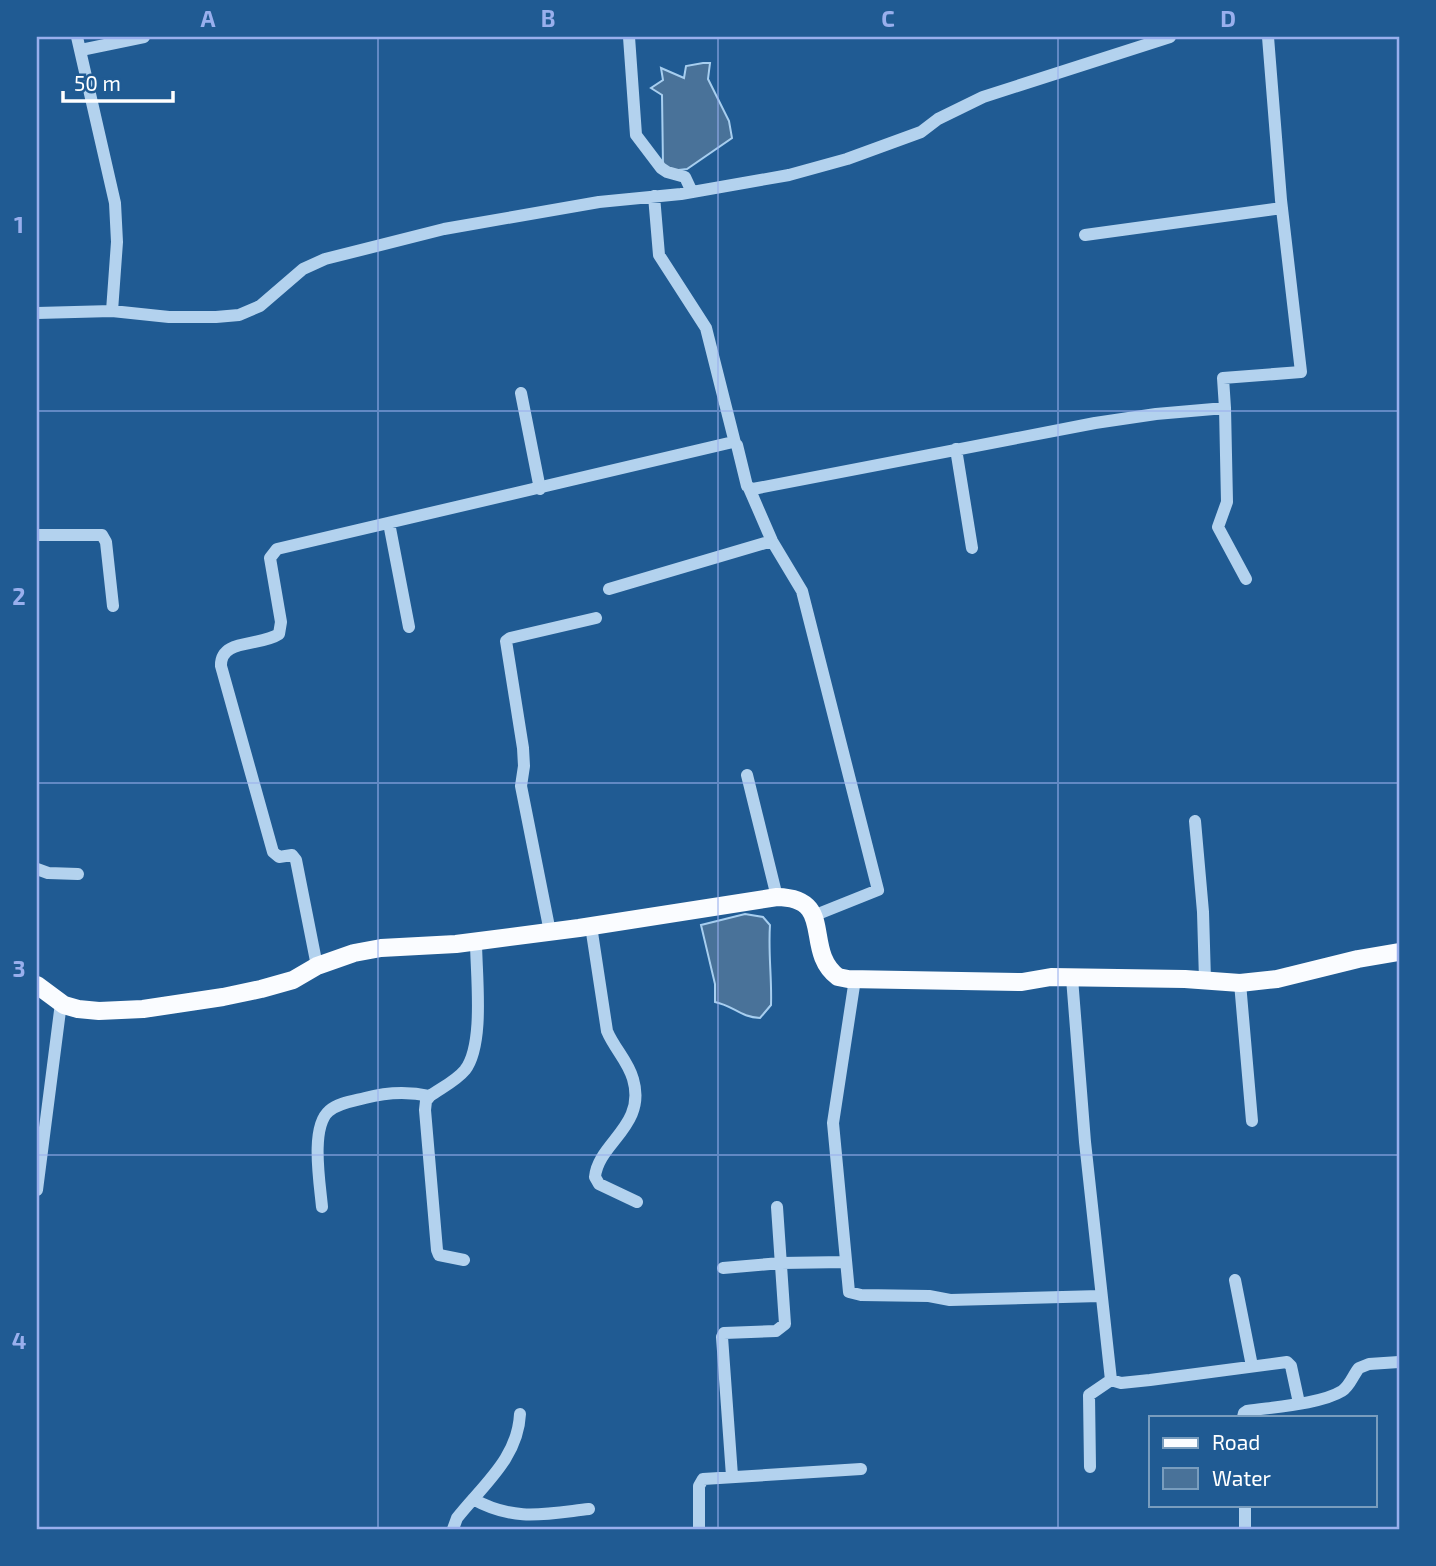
<svg xmlns="http://www.w3.org/2000/svg" width="1436" height="1566" font-family="'Exo 2',sans-serif">
	<rect width="100%" height="100%" fill="#205b93"/>
	<path fill="#497299" stroke="#a7ceef" stroke-width="2" d="M 703,63 L 710,63 L 708,79 L 729,121 L 732,138 L 687,169 L 670,171 L 663,166 L 662,95 L 651,88 L 663,80 L 661,68 L 684,78 L 686,66 Z
		M 745,914 L 763,917 L 770,925 C 768,952 772,978 771,1005 L 760,1018 C 740,1017 734,1006 715,1002 L 715,984 L 701,925 Z"/>
	<g fill="none" stroke-linecap="round" stroke-linejoin="round">
		<path stroke="#b3d2ee" stroke-width="12" d="M 77,37 L 115,203 L 117,242 L 112,311
			M 629,37 L 636,135 L 661,168 L 667,172 L 685,177 L 692,192
			M 81,50 L 144,37
			M 654,196 L 659,255 L 706,328 L 735,443
			M 1085,235 L 1282,208
			M 37,313 L 112,311 L 169,317 L 216,317 L 239,315 L 260,306 L 303,269 L 325,259 L 444,229 L 599,202 L 681,194 L 789,175 L 847,159 L 921,132 L 938,119 L 983,97 L 1170,37
			M 521,393 L 540,489
			M 1225,408 L 1223,378 L 1301,372 L 1281,200 L 1268,37
			M 956,449 L 972,548
			M 749,488 L 772,541 L 802,591 L 878,890 L 813,916
			M 389,523 L 409,627
			M 37,535 L 102,535 L 106,542 L 113,606
			M 609,589 L 772,541
			M 747,775 L 777,897
			M 1195,821 L 1203,912 L 1205,980
			M 37,869 L 48,873 L 78,874
			M 591,926 L 607,1031 C 614,1048 628,1061 633,1079 C 647,1126 598,1143 595,1177 L 599,1184 L 637,1202
			M 550,932 L 521,786 L 524,766 L 523,748 L 506,641 L 510,638 L 596,618
			M 317,966 L 296,860 L 292,855 L 279,857 L 273,852 L 221,666 C 220,638 260,647 279,634 L 281,622 L 270,558 L 277,549 L 733,442 L 737,445 L 747,486 L 753,489 L 1095,423 L 1156,414 L 1225,408 L 1227,502 L 1218,527 L 1246,579
			M 1072,978 L 1085,1142 L 1111,1380 L 1121,1383 L 1150,1380 L 1287,1362 L 1291,1366 L 1299,1403
			M 855,979 L 833,1123 L 849,1292 L 861,1295 L 929,1296 L 950,1300 L 1100,1296
			M 1240,983 L 1252,1121
			M 37,1190 L 61,1003
			M 322,1207 C 320,1184 310,1127 329,1111 C 338,1103 353,1101 365,1098 C 387,1092 407,1091 430,1096
			M 464,1260 L 439,1255 L 437,1250 L 425,1110 L 426,1101 L 430,1096 C 441,1088 456,1081 465,1070 C 485,1044 476,974 476,941
			M 723,1268 L 781,1263 L 845,1262
			M 1235,1280 L 1252,1366
			M 1243,1417 L 1244,1413 L 1247,1411 C 1273,1407 1321,1404 1342,1391 C 1350,1386 1353,1375 1359,1368 L 1369,1364 L 1399,1362
			M 1090,1467 L 1089,1395 L 1111,1380
			M 732,1476 L 722,1337 L 724,1333 L 776,1331 L 785,1324 L 777,1207
			M 473,1499 C 514,1522 545,1514 589,1509
			M 1245,1505 L 1245,1529
			M 453,1529 L 457,1518 C 483,1485 518,1458 520,1414
			M 699,1529 L 699,1486 L 703,1479 L 861,1469"/>
		<path stroke="#fafcff" stroke-width="18" d="M 37,985 L 64,1005 L 78,1009 L 99,1011 L 143,1009 L 223,997 L 261,989 L 293,980 L 317,966 L 354,953 L 381,948 L 456,944 L 579,928 L 777,897 C 837,898 802,950 838,977 L 848,979 L 1022,982 L 1051,977 L 1185,979 L 1240,983 L 1277,979 L 1358,959 L 1399,952"/>
	</g>
	<path fill="none" stroke="#99afed" stroke-width="2" stroke-opacity="0.55" d="M 378,37 L 378,1529M 718,37 L 718,1529M 1058,37 L 1058,1529M 37,411 L 1399,411M 37,783 L 1399,783M 37,1155 L 1399,1155"/>
	<rect width="1436" height="1566" fill="none" stroke="#205b93" stroke-width="77"/>
	<rect x="1149" y="1416" width="228" height="91" fill="#205b93" stroke="#799dbe" stroke-width="2"/>
	<rect x="1163" y="1438" width="35" height="10" fill="#fafcff" stroke="#799dbe" stroke-width="2"/>
	<text x="1212" y="1450" font-size="21" fill="#ffffff">Road</text>
	<rect x="1163" y="1468" width="35" height="21" fill="#497299" stroke="#799dbe" stroke-width="2"/>
	<text x="1212" y="1486" font-size="21" fill="#ffffff">Water</text>
	<path d="M63 91v10h110v-10" fill="none" stroke="#ffffff" stroke-width="3.5"/>
	<text x="74" y="91" font-size="21" fill="#ffffff" stroke="#205b93" stroke-width="5" paint-order="stroke">50 m</text>
	<rect x="38" y="38" width="1360" height="1490" fill="none" stroke="#99afed" stroke-width="2.5"/>
	<g font-size="23" text-anchor="middle" font-weight="bold" fill="#99afed">
		<text x="208" y="27">A</text>
		<text x="548" y="27">B</text>
		<text x="888" y="27">C</text>
		<text x="1228" y="27">D</text>
		<text x="19" y="233">1</text>
		<text x="19" y="605">2</text>
		<text x="19" y="977">3</text>
		<text x="19" y="1349">4</text>
	</g>
</svg>
